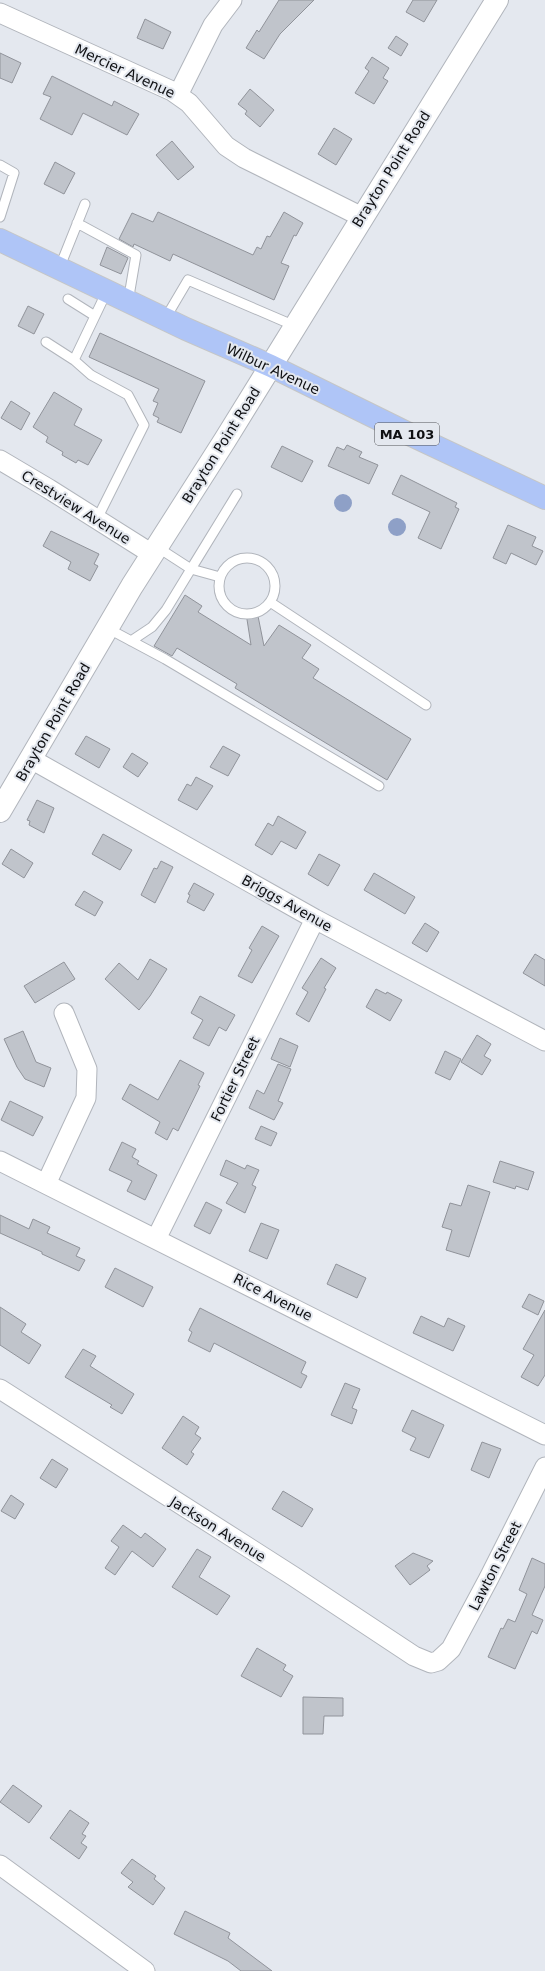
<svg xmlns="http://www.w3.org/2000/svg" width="545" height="1971" font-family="'DejaVu Sans',sans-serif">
	<rect width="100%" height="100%" fill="#e4e8ef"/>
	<path fill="#8ea0c7" d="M334 503a9 9 0 1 1 18 0a9 9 0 1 1-18 0Z
		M388 527a9 9 0 1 1 18 0a9 9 0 1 1-18 0Z"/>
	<path fill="#c0c4cb" stroke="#90939a" d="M 279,0 L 314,0 L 280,34 L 264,59 L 246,48 L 257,30 L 259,32 Z
		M 413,0 L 437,0 L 424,22 L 406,12 Z
		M 145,19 L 171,32 L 163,49 L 137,38 Z
		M 396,36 L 408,44 L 401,56 L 388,48 Z
		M 0,53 L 21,63 L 12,83 L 0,78 Z
		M 372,57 L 389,68 L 383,78 L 388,81 L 374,104 L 355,93 L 369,71 L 365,68 Z
		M 52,76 L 112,106 L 114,101 L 139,114 L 127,135 L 83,113 L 72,135 L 40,119 L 51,97 L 43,94 Z
		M 250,89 L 274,110 L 260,127 L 245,114 L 247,111 L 238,104 Z
		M 334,128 L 352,139 L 336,165 L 318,154 Z
		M 172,141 L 194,167 L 178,180 L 156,155 Z
		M 55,162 L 75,173 L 64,194 L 44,184 Z
		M 158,212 L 253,255 L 257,247 L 261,249 L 267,236 L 270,237 L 284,212 L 303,223 L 296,236 L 294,235 L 281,263 L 289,266 L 274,300 L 173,254 L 170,261 L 134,244 L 133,247 L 119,239 L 132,213 L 153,222 Z
		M 107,247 L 128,258 L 121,274 L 100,265 Z
		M 28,306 L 44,314 L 34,334 L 18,326 Z
		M 100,333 L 205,381 L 181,433 L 157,422 L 159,418 L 153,415 L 158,403 L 153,401 L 159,389 L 89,357 Z
		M 54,392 L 82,409 L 74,425 L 102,440 L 88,465 L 78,460 L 76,463 L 62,455 L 63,452 L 46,442 L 48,437 L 33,427 Z
		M 11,401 L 30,413 L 21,430 L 1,418 Z
		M 347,445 L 362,452 L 359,457 L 378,465 L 369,484 L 328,466 L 337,447 L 344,450 Z
		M 282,446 L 313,461 L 302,482 L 271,467 Z
		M 401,475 L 457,503 L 455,507 L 459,509 L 441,549 L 418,538 L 430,512 L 392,494 Z
		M 508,525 L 536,537 L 532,546 L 543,551 L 536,565 L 511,553 L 506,564 L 493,558 Z
		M 51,531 L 99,554 L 94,564 L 98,566 L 90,581 L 68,569 L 71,562 L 43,546 Z
		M 185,595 L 202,606 L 198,612 L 251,645 L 246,613 L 257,611 L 264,646 L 279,625 L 311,645 L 302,658 L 319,669 L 313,678 L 411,739 L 387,780 L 235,688 L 237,684 L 177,648 L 172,656 L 154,646 Z
		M 86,736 L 110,749 L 99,768 L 75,754 Z
		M 223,746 L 240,755 L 228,776 L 210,767 Z
		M 132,753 L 148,763 L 138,777 L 123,767 Z
		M 196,777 L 213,786 L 197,810 L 178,800 L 187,784 L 191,786 Z
		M 37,800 L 54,808 L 44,833 L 29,825 L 30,821 L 27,820 Z
		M 278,816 L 306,832 L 296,849 L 281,841 L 272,855 L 255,845 L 268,823 L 273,826 Z
		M 103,834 L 132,850 L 120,870 L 92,854 Z
		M 11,849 L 33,863 L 24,878 L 2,864 Z
		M 319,854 L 340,865 L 328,886 L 308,874 Z
		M 161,861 L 173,867 L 155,903 L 141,895 L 154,868 L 157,869 Z
		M 374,873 L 415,897 L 405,914 L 364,890 Z
		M 194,883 L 214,894 L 204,911 L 187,902 L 190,895 L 188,894 Z
		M 84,891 L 103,902 L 95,916 L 75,905 Z
		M 425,923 L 439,932 L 427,952 L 412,943 Z
		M 262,926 L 279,936 L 252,983 L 238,976 L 252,950 L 249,948 Z
		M 535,954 L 545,960 L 545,986 L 523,973 Z
		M 321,958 L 336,968 L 324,988 L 326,989 L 309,1022 L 296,1014 L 308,992 L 302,988 Z
		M 150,959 L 167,969 L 150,996 L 139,1010 L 105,979 L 119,963 L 138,980 Z
		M 64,962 L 75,979 L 35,1003 L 24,986 Z
		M 376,989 L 386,994 L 387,992 L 402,1000 L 390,1021 L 366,1007 Z
		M 200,996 L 235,1015 L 226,1031 L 219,1027 L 209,1046 L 193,1038 L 203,1020 L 191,1013 Z
		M 23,1031 L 36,1062 L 51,1068 L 44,1087 L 25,1079 L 17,1067 L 4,1039 Z
		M 477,1035 L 491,1044 L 484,1056 L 491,1060 L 482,1075 L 461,1062 Z
		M 280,1038 L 298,1046 L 290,1067 L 271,1059 Z
		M 445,1051 L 461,1059 L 450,1080 L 435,1073 Z
		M 180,1060 L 204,1073 L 198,1085 L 200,1086 L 178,1131 L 173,1128 L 167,1140 L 155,1133 L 160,1122 L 122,1099 L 130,1084 L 158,1100 Z
		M 278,1064 L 291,1069 L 278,1101 L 283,1103 L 274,1120 L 249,1108 L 257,1090 L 264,1094 Z
		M 10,1101 L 43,1117 L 33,1136 L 1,1120 Z
		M 261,1126 L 277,1133 L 271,1146 L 255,1139 Z
		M 122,1142 L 136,1149 L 132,1157 L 139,1161 L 137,1164 L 157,1175 L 145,1200 L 127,1191 L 132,1181 L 109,1170 Z
		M 226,1160 L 245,1169 L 247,1165 L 259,1170 L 252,1185 L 256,1187 L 245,1213 L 226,1203 L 238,1183 L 220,1175 Z
		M 500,1161 L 534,1172 L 528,1190 L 516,1186 L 515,1189 L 493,1182 Z
		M 468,1185 L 490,1192 L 469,1257 L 446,1250 L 452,1230 L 442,1227 L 450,1203 L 461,1206 Z
		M 206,1202 L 222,1210 L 210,1234 L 194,1226 Z
		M 0,1215 L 29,1229 L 33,1219 L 50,1227 L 47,1233 L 80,1248 L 76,1256 L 85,1260 L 79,1271 L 42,1254 L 42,1252 L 0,1233 Z
		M 261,1223 L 279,1230 L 267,1259 L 249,1251 Z
		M 336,1264 L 366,1278 L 357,1298 L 327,1284 Z
		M 115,1268 L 153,1287 L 143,1307 L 105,1287 Z
		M 529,1294 L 544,1301 L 538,1315 L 522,1307 Z
		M 0,1307 L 26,1324 L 21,1332 L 41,1345 L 29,1364 L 0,1345 Z
		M 200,1308 L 306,1362 L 301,1373 L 307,1376 L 301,1388 L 214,1343 L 210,1352 L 188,1341 L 192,1332 L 189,1330 Z
		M 545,1310 L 545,1375 L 538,1386 L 521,1377 L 534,1355 L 523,1349 Z
		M 421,1316 L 444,1327 L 448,1318 L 465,1326 L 453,1351 L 413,1333 Z
		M 83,1349 L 96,1356 L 90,1366 L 134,1394 L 122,1414 L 110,1407 L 112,1405 L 65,1377 Z
		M 345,1383 L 360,1389 L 352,1408 L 357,1410 L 352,1424 L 331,1415 Z
		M 412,1410 L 444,1425 L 429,1458 L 410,1450 L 416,1438 L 402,1431 Z
		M 183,1416 L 199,1427 L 195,1434 L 201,1438 L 191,1452 L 194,1454 L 187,1465 L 162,1448 Z
		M 482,1442 L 501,1449 L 489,1478 L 471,1470 Z
		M 52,1459 L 68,1469 L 56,1488 L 40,1478 Z
		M 283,1491 L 313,1509 L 302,1527 L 272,1509 Z
		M 11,1495 L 24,1504 L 15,1519 L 1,1511 Z
		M 123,1525 L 141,1538 L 145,1533 L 166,1549 L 153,1567 L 132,1551 L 115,1575 L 105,1568 L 119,1547 L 111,1541 Z
		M 197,1549 L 211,1557 L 199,1577 L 230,1596 L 217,1615 L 172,1587 Z
		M 413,1553 L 433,1561 L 427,1566 L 430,1570 L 410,1585 L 395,1566 Z
		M 532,1558 L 545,1564 L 545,1586 L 532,1615 L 543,1620 L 537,1634 L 532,1631 L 515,1669 L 488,1657 L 501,1628 L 503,1629 L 508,1619 L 515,1622 L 527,1594 L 519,1590 Z
		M 257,1648 L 286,1665 L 283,1670 L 293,1676 L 281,1697 L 241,1676 Z
		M 303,1697 L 343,1698 L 343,1716 L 324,1716 L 323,1734 L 303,1734 Z
		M 13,1785 L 42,1806 L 29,1823 L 0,1802 Z
		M 70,1810 L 89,1823 L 82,1834 L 86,1836 L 81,1843 L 87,1847 L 79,1859 L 50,1838 Z
		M 132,1859 L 156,1876 L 154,1879 L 165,1888 L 153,1905 L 128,1887 L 133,1882 L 121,1873 Z
		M 185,1911 L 230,1933 L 228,1938 L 272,1971 L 241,1971 L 228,1961 L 174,1934 Z"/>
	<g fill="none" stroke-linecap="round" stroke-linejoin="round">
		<g stroke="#b1b5bc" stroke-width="11">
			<path id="service" d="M 0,165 L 14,173 L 0,217
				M 77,223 L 136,255 L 128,302
				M 59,269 L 85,204
				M 68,299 L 95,316
				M 165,319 L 188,280 L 295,326
				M 46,342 L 74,360
				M 97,519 L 144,425 L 128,395 L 91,375 L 74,360 L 107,291
				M 157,547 L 191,569 L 237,494
				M219 586a28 28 0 1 1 56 0a28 28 0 1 1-56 0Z
				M 270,602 L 426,705
				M 107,628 L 165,659 L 379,786
				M 131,641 L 152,627 L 166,610 L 191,569 L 220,577"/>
		</g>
		<g stroke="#b1b5bc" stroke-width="21">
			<path id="minor" d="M 0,13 L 172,91 L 189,103 L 226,146 L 244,158 L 362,217
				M 178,95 L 213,25 L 232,0
				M 0,460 L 49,489 L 152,554
				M 31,759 L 315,919 L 545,1041
				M 0,1161 L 545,1435
				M 46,1184 L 86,1098 L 87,1069 L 64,1013
				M 156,1239 L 315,919
				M 0,1389 L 293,1576 L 414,1656 L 431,1663 L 438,1661 L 451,1649 L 489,1578 L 545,1467
				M 0,1865 L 145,1971"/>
		</g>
		<g stroke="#b1b5bc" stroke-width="24">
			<path id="tertiary" d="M 0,811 L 132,586 L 225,440 L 497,0"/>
		</g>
		<g stroke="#c5c6c6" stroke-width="24">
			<path id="primary" d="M 0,240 L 186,329 L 271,366 L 409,434 L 545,498"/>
		</g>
		<use href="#service" stroke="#fff" stroke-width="9"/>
		<use href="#minor" stroke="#fff" stroke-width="19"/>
		<use href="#tertiary" stroke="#fff" stroke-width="22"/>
		<use href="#primary" stroke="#afc5f7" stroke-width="22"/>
	</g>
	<g text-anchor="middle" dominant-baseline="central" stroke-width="4" stroke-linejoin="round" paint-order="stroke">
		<rect fill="#e4e8ef" stroke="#4f5155" stroke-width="1" x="375" y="423" width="64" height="22" rx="3"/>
		<g font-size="13" font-weight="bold" fill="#0f1013">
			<text x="407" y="434">MA 103</text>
		</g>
		<g font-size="14" fill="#0f1013" stroke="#e4e8ef">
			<text transform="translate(125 71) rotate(25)">Mercier Avenue</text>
			<text transform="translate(391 169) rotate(-58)">Brayton Point Road</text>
			<text transform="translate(273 369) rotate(25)">Wilbur Avenue</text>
			<text transform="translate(221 445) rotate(-58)">Brayton Point Road</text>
			<text transform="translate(76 507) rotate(32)">Crestview Avenue</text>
			<text transform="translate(53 722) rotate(-60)">Brayton Point Road</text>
			<text transform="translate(287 903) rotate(29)">Briggs Avenue</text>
			<text transform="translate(235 1079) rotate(-64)">Fortier Street</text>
			<text transform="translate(273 1297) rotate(27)">Rice Avenue</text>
			<text transform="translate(218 1529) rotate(32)">Jackson Avenue</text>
			<text transform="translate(495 1566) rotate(-63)">Lawton Street</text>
		</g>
	</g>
</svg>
